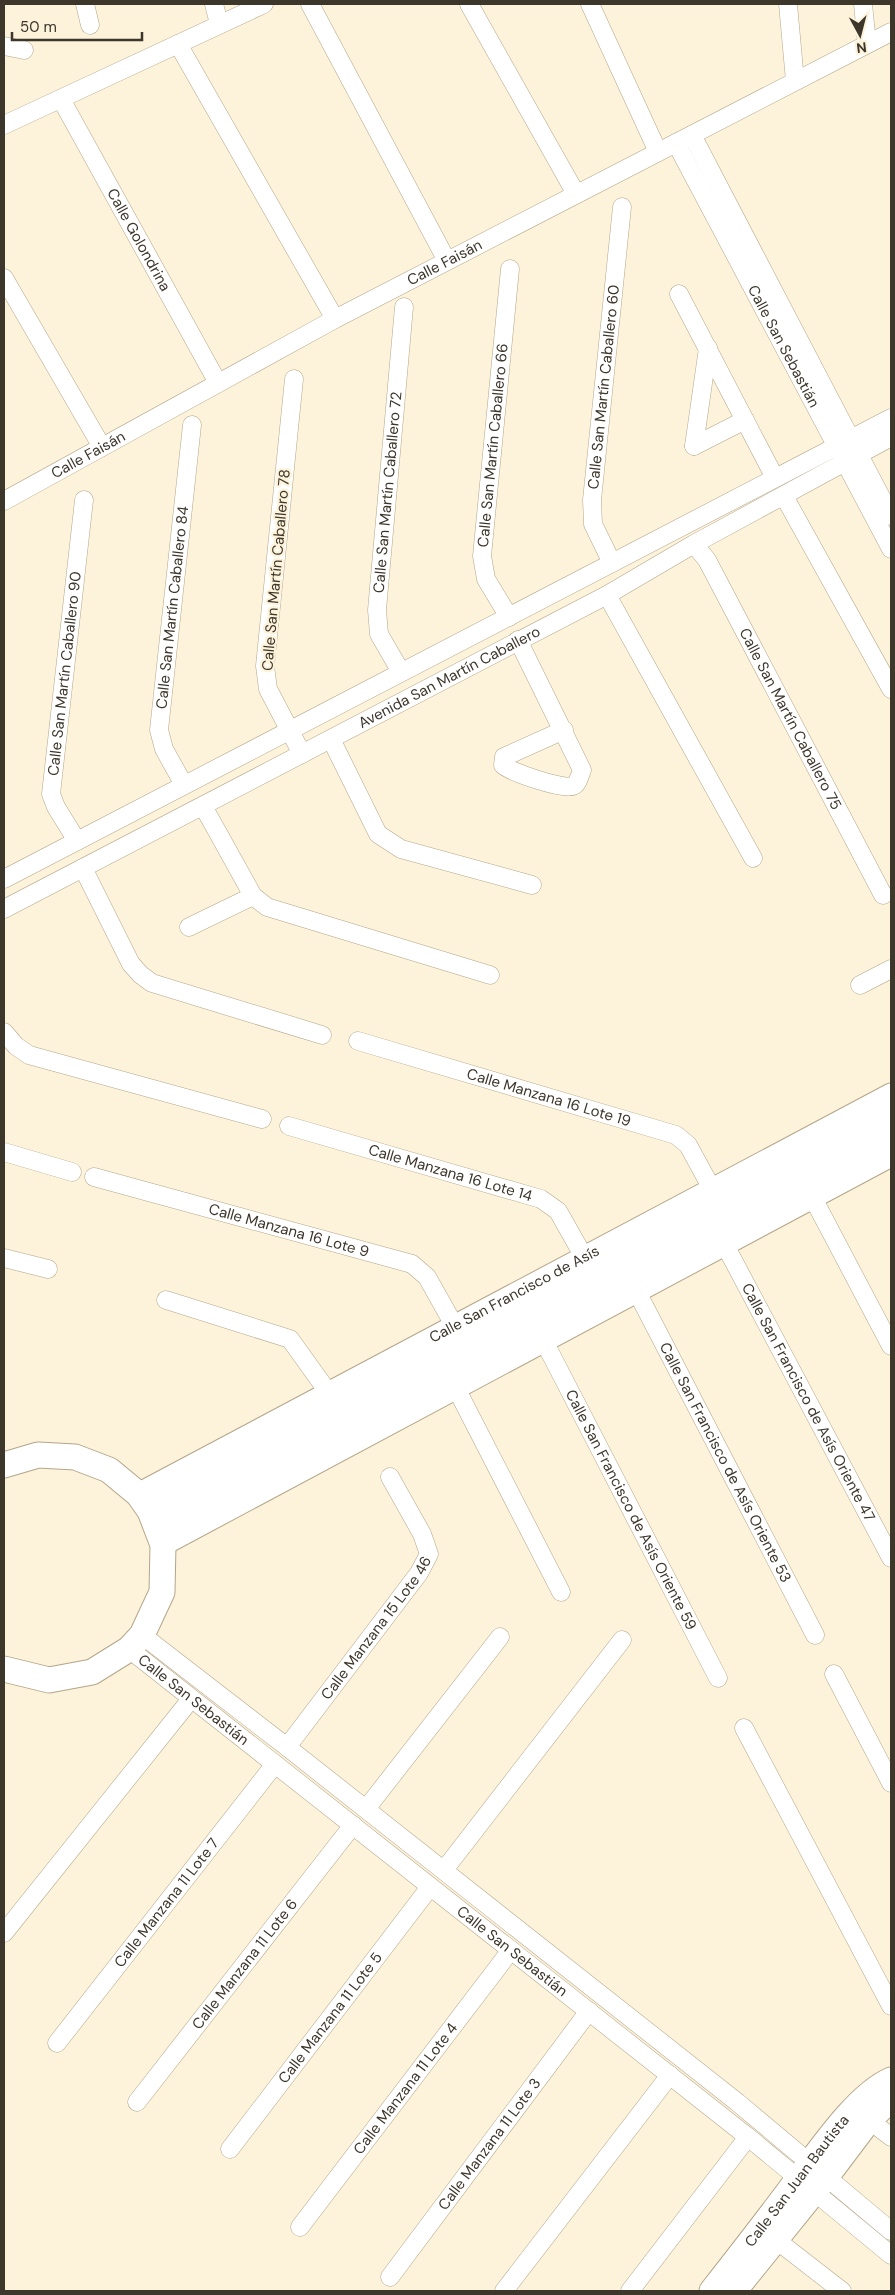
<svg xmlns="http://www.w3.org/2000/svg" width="895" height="2295" font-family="'DM Sans',sans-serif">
	<rect width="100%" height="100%" fill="#fdf2da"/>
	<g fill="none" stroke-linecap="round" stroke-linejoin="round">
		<g stroke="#b3a68a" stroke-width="19">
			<g id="minor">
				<path d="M 85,4 L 90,25"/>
				<path d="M 214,4 L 219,24"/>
				<path d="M 310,4 L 447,261"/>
				<path d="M 469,4 L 576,194"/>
				<path d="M 590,4 L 658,152"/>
				<path d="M 788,4 L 795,81"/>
				<path d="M 863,4 L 867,44"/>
				<path d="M 178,44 L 335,319"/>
				<path d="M 4,46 L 24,50"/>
				<path id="s1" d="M 61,99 L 218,383"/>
				<path d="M 4,125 L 264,4"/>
				<path d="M 692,135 L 891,516"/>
				<path id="s2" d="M 676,143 L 891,549"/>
				<path d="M 4,278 L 102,447"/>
				<path d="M 679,294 L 775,478"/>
				<path d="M 294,379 L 265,666 L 268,689 L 302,754"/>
				<path d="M 694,446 L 708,348"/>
				<path d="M 694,446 L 745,420"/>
				<path d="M 784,496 L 891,689"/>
				<path id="s3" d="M 4,501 L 335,319 L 891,32"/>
				<path id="s4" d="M 694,544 L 707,560 L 883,895"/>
				<path id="s5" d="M 612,563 L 593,524 L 592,500 L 622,207"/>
				<path d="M 607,595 L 753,858"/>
				<path id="s6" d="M 509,617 L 486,579 L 482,556 L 510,269"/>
				<path d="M 518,640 L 582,770 C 580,775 578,784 573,786 C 563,790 510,772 503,765 L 504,757 L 564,730"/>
				<path id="s7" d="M 401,672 L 379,634 L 377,610 L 404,307"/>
				<path d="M 331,739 L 378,834 L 401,849 L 532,885"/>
				<path id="s8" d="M 184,785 L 164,749 L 159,730 L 192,425"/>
				<path d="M 203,806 L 253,896 L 267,907 L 490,975"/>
				<path id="s9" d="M 77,841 L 56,807 L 51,794 L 84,500"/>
				<path d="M 83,868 L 131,964 L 141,975 L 152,983 L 322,1035"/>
				<path d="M 4,879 L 891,418"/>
				<path id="s10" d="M 4,909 L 607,595 L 694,544 L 891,437"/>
				<path d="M 189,927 L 253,896"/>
				<path d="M 860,985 L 891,969"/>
				<path d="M 4,1032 L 16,1046 L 29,1055 L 262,1119"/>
				<path id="s11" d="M 358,1041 L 676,1135 L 688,1145 L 712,1189"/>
				<path id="s12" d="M 289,1126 L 541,1199 L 558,1211 L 584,1257"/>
				<path d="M 4,1152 L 72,1172"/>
				<path id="s13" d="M 94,1177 L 412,1264 L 427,1277 L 454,1325"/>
				<path d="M 813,1198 L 891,1346"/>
				<path id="s14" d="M 725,1245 L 891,1558"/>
				<path d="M 4,1258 L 48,1269"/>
				<path id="s15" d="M 637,1292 L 815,1635"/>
				<path d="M 166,1300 L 290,1339 L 328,1392"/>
				<path id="s16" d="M 544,1341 L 718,1678"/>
				<path d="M 456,1388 L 561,1592"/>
				<path d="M 142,1635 L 287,1747 L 737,2102 L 891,2231"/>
				<path id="s17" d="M 129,1649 L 748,2137 L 891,2255"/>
				<path d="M 834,1674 L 891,1783"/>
				<path d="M 744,1728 L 891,2006"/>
				<path id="s18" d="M 287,1747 L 419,1573 L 429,1554 L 422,1534 L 390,1477"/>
				<path d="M 366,1809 L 500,1637"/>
				<path d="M 444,1870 L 622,1640"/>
				<path d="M 4,1933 L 191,1699"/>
				<path id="s19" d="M 57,2043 L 275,1764"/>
				<path id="s20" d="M 137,2102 L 353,1825"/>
				<path d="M 869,2120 L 891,2137"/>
				<path id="s21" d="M 230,2149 L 430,1887"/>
				<path id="s22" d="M 300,2227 L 511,1950"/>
				<path d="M 775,2239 L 842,2291"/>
				<path id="s23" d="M 390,2277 L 589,2011"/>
				<path d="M 504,2291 L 670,2075"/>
				<path d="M 630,2291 L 748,2137"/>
			</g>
		</g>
		<g stroke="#b3a68a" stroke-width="23">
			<g id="tertiary">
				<path id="s24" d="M 138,1494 L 891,1094"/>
				<path d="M 163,1545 L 891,1156"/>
			</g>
		</g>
		<g stroke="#b3a68a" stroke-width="27">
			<g id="secondary">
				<path d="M 4,1465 L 38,1455 L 75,1457 L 109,1470 L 138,1494 L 150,1511 L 163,1545 L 162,1592 L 142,1635 L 129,1649 L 92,1672 L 49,1680 L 4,1669"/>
				<path d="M 150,1511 L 891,1116"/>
				<path d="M 158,1529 L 891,1138"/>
				<path id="s25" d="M 712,2291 C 741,2254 770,2217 798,2179 C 821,2149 857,2095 891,2080"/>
				<path d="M 734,2291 L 826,2177 L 869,2120 L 891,2099"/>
			</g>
		</g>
		<use href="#minor" stroke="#fff" stroke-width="18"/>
		<use href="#tertiary" stroke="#fff" stroke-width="21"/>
		<use href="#secondary" stroke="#fff" stroke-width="25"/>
	</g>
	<g text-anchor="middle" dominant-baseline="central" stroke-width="4.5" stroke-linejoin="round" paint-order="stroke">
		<g font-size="15" fill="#3c362b" stroke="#fdf2da">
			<text stroke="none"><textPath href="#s1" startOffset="161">Calle Golondrina</textPath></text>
			<text stroke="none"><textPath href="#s3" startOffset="501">Calle Faisán</textPath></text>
			<text stroke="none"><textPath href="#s2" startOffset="230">Calle San Sebastián</textPath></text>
			<text stroke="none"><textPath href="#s5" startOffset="181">Calle San Martín Caballero 60</textPath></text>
			<text stroke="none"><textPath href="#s6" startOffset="179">Calle San Martín Caballero 66</textPath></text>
			<text stroke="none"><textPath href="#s3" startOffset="96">Calle Faisán</textPath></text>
			<text stroke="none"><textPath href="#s7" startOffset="186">Calle San Martín Caballero 72</textPath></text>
			<text transform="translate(276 570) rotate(-85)">Calle San Martín Caballero 78</text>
			<text stroke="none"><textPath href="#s8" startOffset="184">Calle San Martín Caballero 84</textPath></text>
			<text stroke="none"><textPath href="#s9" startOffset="175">Calle San Martín Caballero 90</textPath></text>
			<text stroke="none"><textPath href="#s10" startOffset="502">Avenida San Martín Caballero</textPath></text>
			<text stroke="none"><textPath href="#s4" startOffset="200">Calle San Martín Caballero 75</textPath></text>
			<text stroke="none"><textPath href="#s11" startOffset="199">Calle Manzana 16 Lote 19</textPath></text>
			<text stroke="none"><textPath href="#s12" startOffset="168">Calle Manzana 16 Lote 14</textPath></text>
			<text stroke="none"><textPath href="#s13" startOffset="202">Calle Manzana 16 Lote 9</textPath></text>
			<text stroke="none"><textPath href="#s24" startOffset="426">Calle San Francisco de Asís</textPath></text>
			<text stroke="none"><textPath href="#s14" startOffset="178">Calle San Francisco de Asís Oriente 47</textPath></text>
			<text stroke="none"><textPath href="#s15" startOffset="192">Calle San Francisco de Asís Oriente 53</textPath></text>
			<text stroke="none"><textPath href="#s16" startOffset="190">Calle San Francisco de Asís Oriente 59</textPath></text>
			<text stroke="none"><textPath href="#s18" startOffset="149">Calle Manzana 15 Lote 46</textPath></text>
			<text stroke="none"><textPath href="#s17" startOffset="82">Calle San Sebastián</textPath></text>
			<text stroke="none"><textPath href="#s19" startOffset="178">Calle Manzana 11 Lote 7</textPath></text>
			<text stroke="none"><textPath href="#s17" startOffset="488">Calle San Sebastián</textPath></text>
			<text stroke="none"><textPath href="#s20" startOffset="175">Calle Manzana 11 Lote 6</textPath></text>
			<text stroke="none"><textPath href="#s21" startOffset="165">Calle Manzana 11 Lote 5</textPath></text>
			<text stroke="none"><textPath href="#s22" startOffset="174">Calle Manzana 11 Lote 4</textPath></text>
			<text stroke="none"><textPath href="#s23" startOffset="166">Calle Manzana 11 Lote 3</textPath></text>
			<text stroke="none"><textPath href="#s25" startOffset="139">Calle San Juan Bautista</textPath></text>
		</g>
	</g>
	<rect width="895" height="2295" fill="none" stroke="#3c362b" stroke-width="10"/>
	<g transform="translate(860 35) rotate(173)" stroke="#fdf2da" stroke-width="4" paint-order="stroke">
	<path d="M0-4L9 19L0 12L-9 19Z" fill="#3c362b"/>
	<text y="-8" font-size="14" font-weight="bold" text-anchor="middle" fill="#3c362b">N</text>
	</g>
	<path d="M12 32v8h130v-8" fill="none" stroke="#3c362b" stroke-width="2.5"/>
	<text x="20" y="32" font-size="15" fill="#3c362b" stroke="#fdf2da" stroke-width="4" paint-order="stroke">50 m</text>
</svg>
